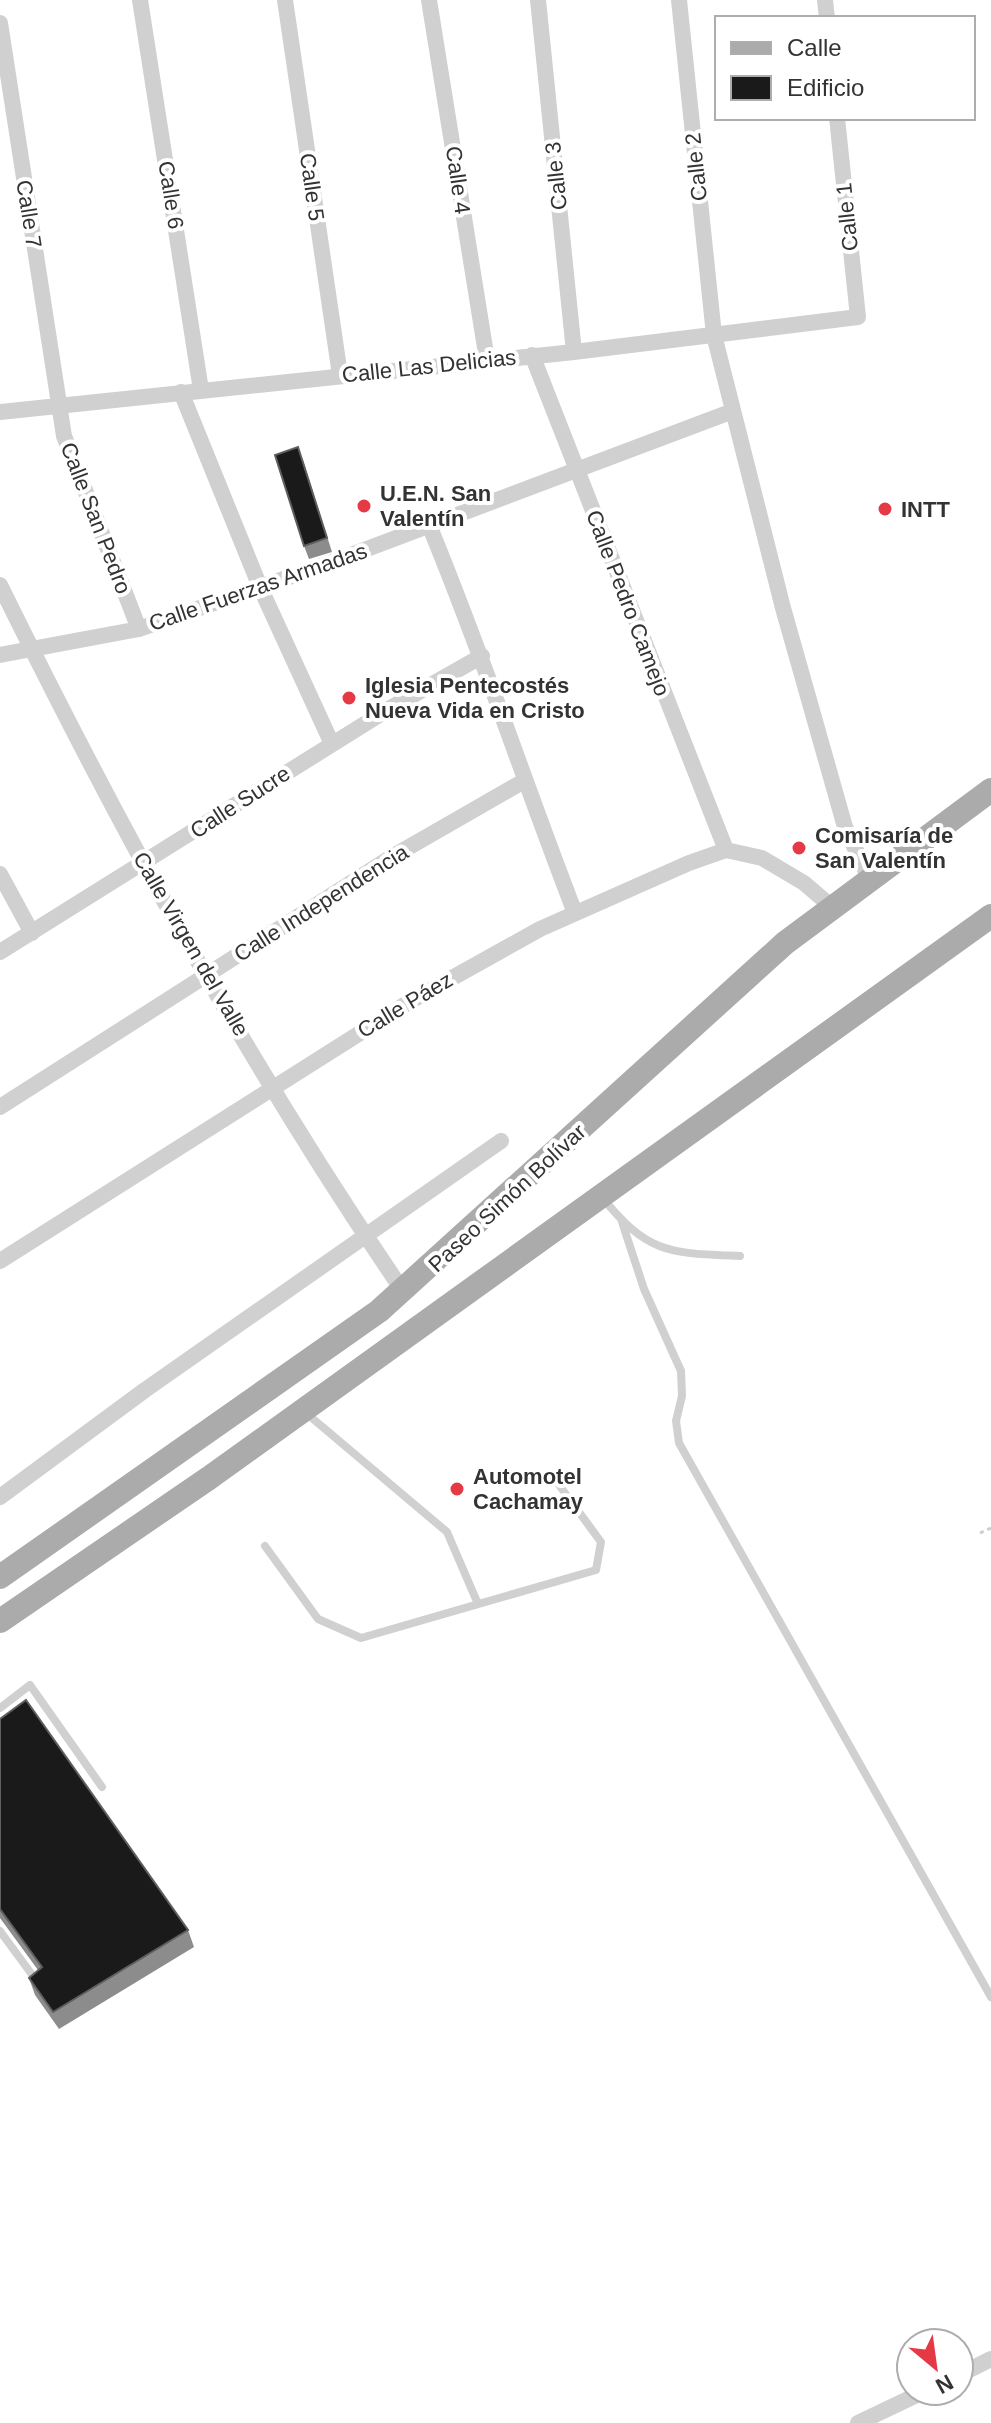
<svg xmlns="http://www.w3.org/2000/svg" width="991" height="2423" font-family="Helvetica,sans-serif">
	<rect width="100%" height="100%" fill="#fff"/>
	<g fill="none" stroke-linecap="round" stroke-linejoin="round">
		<path stroke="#cdcdcd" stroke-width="3" stroke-dasharray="4 4" stroke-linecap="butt" d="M 980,1533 L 991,1528"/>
		<path stroke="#d0d0d0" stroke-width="8" d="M 602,1197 C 648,1255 671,1253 740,1256
			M 622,1222 L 644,1289 L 681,1371 L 682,1396 L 676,1421 L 679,1443 L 991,1997
			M 306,1413 L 447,1532 L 478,1604
			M 265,1546 L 318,1619 L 361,1638 L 596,1570 L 601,1542 L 551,1474
			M 0,1708 L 30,1685 L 102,1787
			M 0,1931 L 33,1976"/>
		<path stroke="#d0d0d0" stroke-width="16" d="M 140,0 L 201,390
			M 285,0 L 340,375
			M 429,0 L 487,360
			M 538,0 L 574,352
			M 679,0 L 714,335 L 783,608 L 845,827 L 869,878
			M 825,0 L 827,18
			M 0,23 L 64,436 L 139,629
			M 532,355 L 726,850
			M 181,392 L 260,587 L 332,744
			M 0,412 L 574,352 L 858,317 L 837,118
			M 429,525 C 482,653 525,784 575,913
			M 0,585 C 119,827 250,1068 403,1291
			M 0,655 L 139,629 L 327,564 L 733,411
			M 0,874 L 32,933
			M 0,952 L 387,710 L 482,656
			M 0,1107 L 390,858 L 524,781
			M 0,1261 L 409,1002 L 540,929 L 689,863 L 726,850 L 762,858 L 804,883 L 832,907
			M 0,1497 L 145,1390 L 501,1141
			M 959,2375 L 991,2359
			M 858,2423 L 925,2391"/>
		<path stroke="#ababab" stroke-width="24" d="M 0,1577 L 379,1311 L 785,943 L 991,790
			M 0,1621 L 209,1478 L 991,916"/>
	</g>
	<path fill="#8c8c8c" d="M 303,460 L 332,552 L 309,559 L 304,546 Z
		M 0,1719 L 188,1930 L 194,1947 L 59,2029 L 35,1995 L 29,1978 L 38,1970 L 0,1918 Z"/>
	<path fill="#1a1a1a" stroke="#5f5f5f" stroke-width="2" d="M 298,447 L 327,538 L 304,546 L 275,455 Z
		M 26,1700 L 188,1930 L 53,2012 L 29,1978 L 42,1967 L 0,1909 L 0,1719 Z"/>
	<g fill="#e63946" stroke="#fff" stroke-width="3">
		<circle cx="364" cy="506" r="8"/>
		<circle cx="885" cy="509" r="8"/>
		<circle cx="349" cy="698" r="8"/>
		<circle cx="799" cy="848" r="8"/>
		<circle cx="457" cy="1489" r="8"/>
	</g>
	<g text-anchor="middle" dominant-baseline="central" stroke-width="8" stroke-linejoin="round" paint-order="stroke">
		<g font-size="22" fill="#333" stroke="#fff">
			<text transform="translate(696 167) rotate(-96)">Calle 2</text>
			<text transform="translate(556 176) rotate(-96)">Calle 3</text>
			<text transform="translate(458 180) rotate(82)">Calle 4</text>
			<text transform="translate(312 187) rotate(82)">Calle 5</text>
			<text transform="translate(171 195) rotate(81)">Calle 6</text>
			<text transform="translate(29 214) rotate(81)">Calle 7</text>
			<text transform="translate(847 217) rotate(-96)">Calle 1</text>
			<text transform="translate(429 366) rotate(-6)">Calle Las Delicias</text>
			<text transform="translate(96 518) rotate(69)">Calle San Pedro</text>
			<text transform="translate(258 587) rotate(-19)">Calle Fuerzas Armadas</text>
			<text transform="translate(628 603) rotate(69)">Calle Pedro Camejo</text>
			<text transform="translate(240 802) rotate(-33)">Calle Sucre</text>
			<text transform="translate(321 903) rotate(-32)">Calle Independencia</text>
			<text transform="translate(191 944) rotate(60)">Calle Virgen del Valle</text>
			<text transform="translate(405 1005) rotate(-31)">Calle Páez</text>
			<text transform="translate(507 1198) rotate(-43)">Paseo Simón Bolívar</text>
		</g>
		<g font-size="22" font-weight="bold" fill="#333" stroke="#fff" text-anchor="start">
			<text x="380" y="493">U.E.N. San<tspan x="380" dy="25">Valentín</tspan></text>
			<text x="901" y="509">INTT</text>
			<text x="365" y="685">Iglesia Pentecostés<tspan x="365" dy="25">Nueva Vida en Cristo</tspan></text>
			<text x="815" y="835">Comisaría de<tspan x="815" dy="25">San Valentín</tspan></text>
			<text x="473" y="1476">Automotel<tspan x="473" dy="25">Cachamay</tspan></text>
		</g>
	</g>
	<rect x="715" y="16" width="260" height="104" fill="#ffffff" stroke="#adadad" stroke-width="2"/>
	<rect x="731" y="42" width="40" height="12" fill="#ababab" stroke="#adadad" stroke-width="2"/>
	<text x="787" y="56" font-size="24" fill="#333333">Calle</text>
	<rect x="731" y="76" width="40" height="24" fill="#1a1a1a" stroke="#adadad" stroke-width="2"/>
	<text x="787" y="96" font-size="24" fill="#333333">Edificio</text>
	<g transform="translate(935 2367) rotate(151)"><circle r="38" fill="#ffffff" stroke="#adadad" stroke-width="2"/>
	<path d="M0-6L14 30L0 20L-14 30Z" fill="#e63946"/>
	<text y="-12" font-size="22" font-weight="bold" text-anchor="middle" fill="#333333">N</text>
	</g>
</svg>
